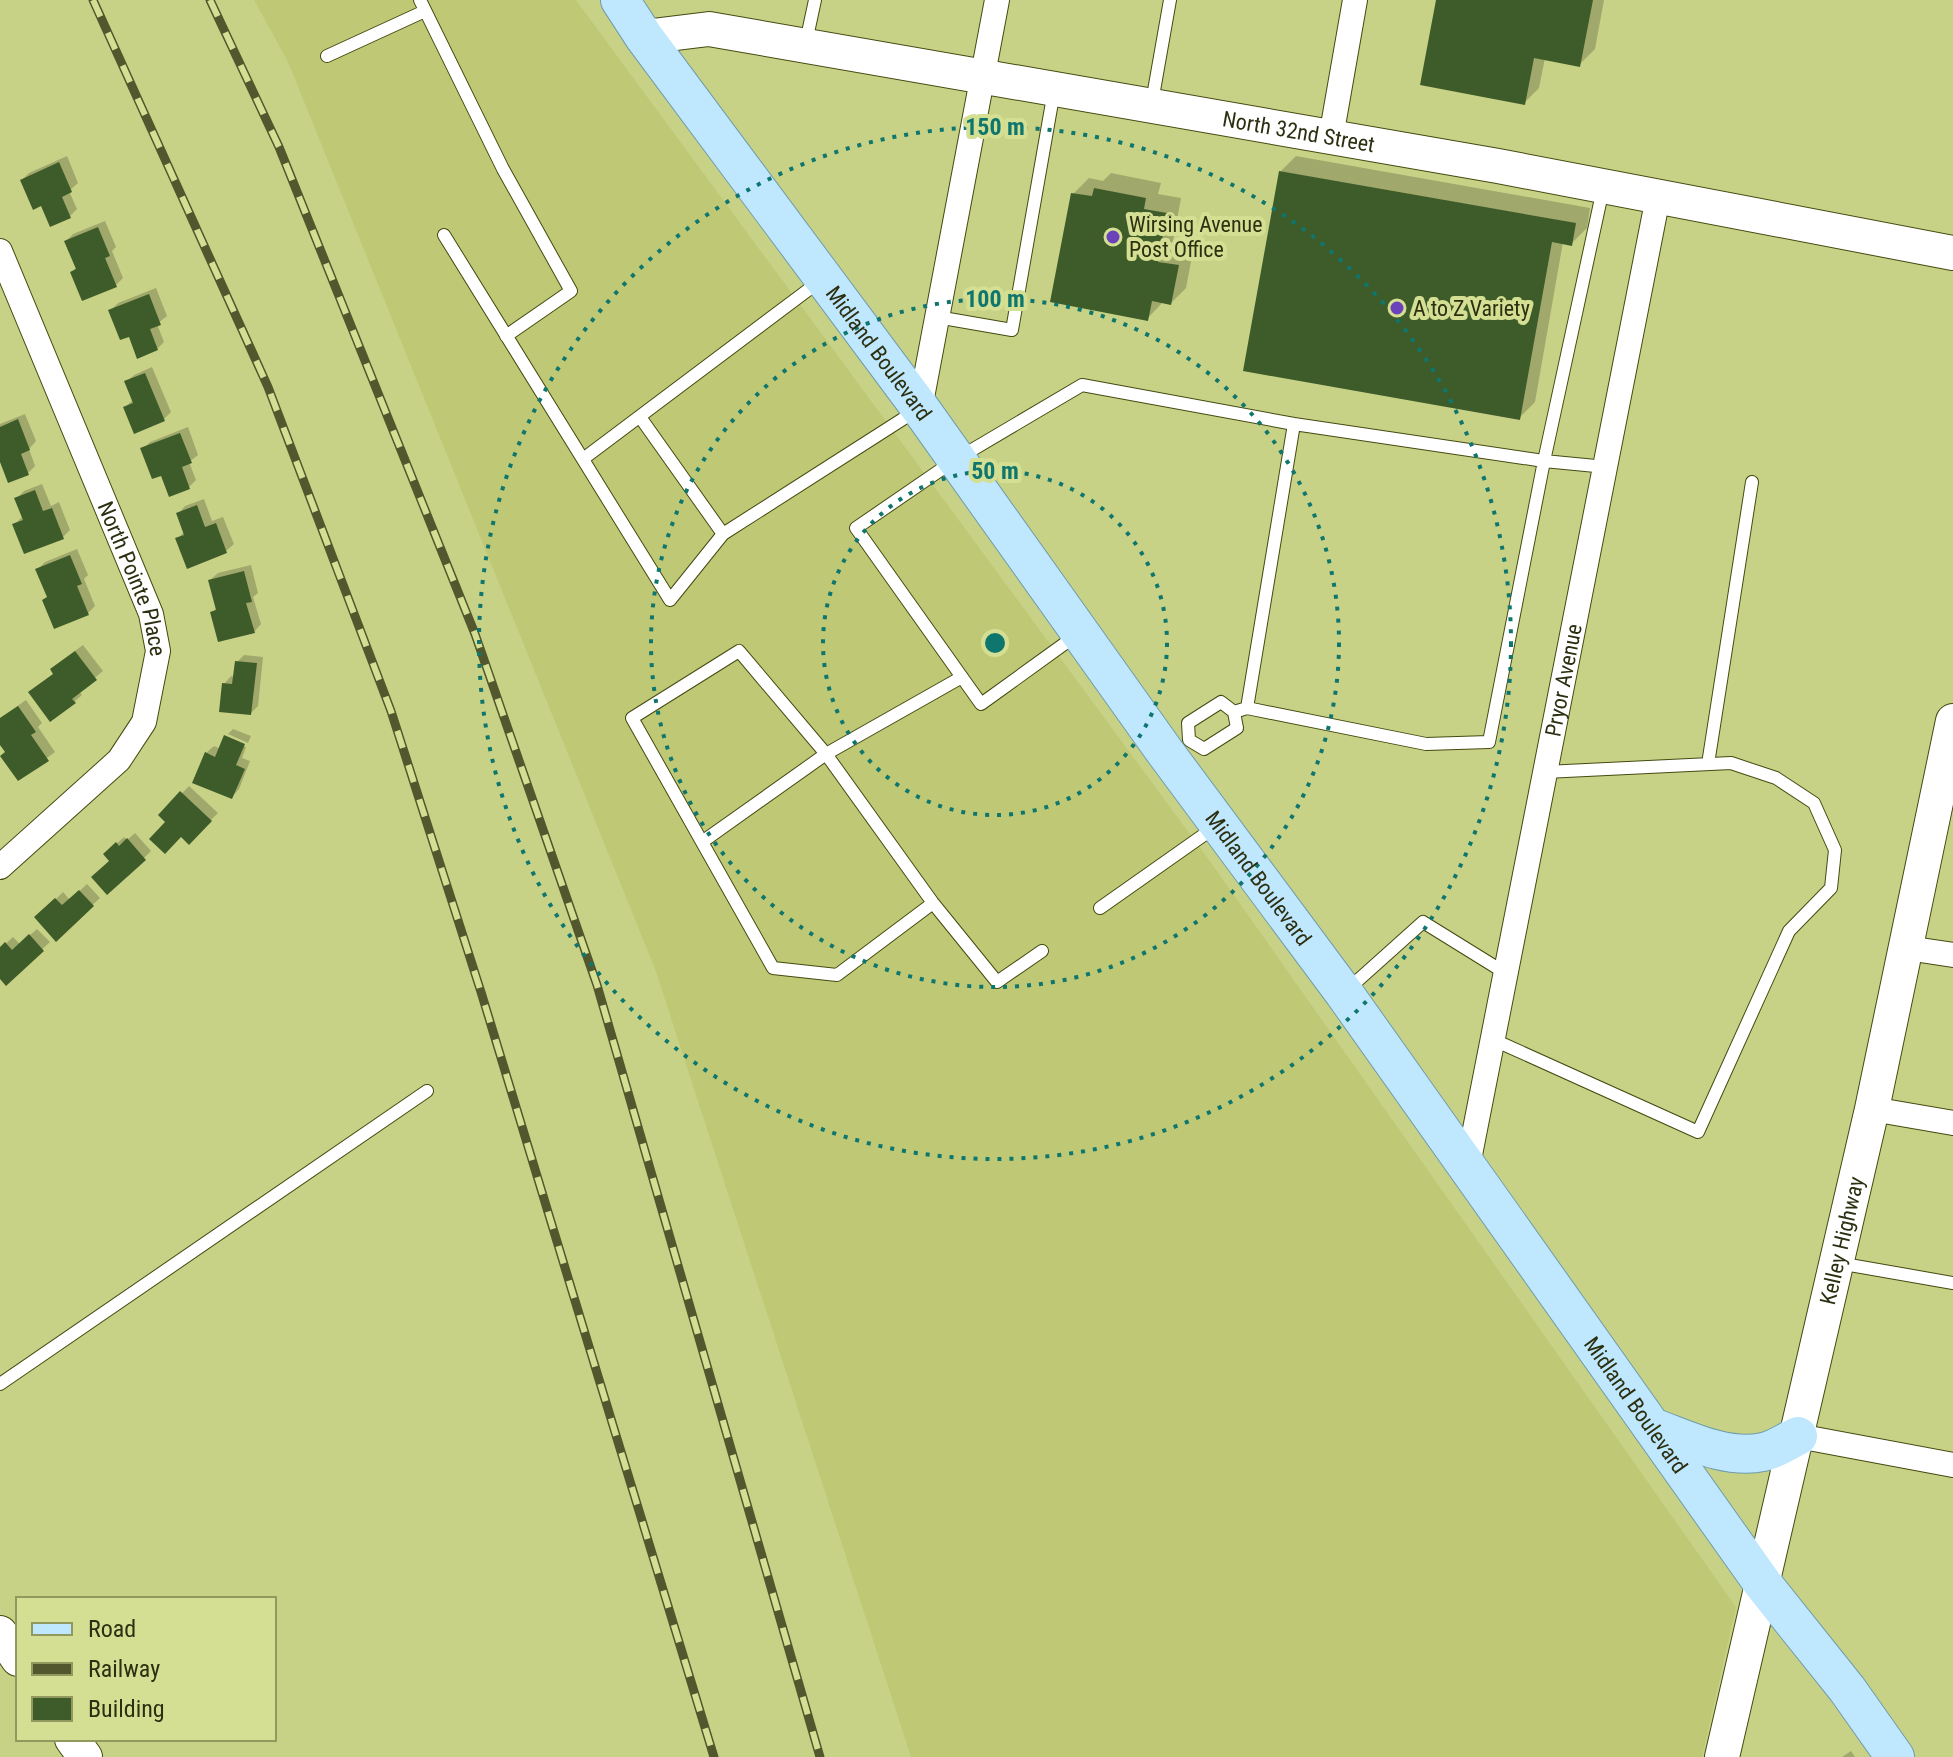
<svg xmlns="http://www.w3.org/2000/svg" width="1953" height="1757" font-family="'Roboto Condensed',sans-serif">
	<rect width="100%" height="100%" fill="#c8d287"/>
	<path fill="#bfc975" d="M 254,0 L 576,0 L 1212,864 L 1736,1607 L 1702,1757 L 911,1757 L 655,969 L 288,62 Z"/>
	<path fill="#0003" d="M 1438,0 L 1604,0 L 1595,49 L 1579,65 L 1545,58 L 1539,88 L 1524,103 Z
		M 67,156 L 78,183 L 69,191 L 77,209 L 70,216 L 42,204 L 22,180 L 29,173 Z
		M 1296,156 L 1590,208 L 1587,228 L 1571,244 L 1563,242 L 1535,402 L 1519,418 L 1280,172 Z
		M 1111,173 L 1161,183 L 1158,194 L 1181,198 L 1172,247 L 1193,251 L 1186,288 L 1171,303 L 1163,302 L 1147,319 L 1073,194 L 1089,178 L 1103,181 Z
		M 105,221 L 116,247 L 112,251 L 123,278 L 116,285 L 72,272 L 77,267 L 66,241 L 73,234 Z
		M 156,288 L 167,316 L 157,324 L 164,342 L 157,349 L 111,310 L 118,303 Z
		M 152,367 L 171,412 L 164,419 L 125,407 L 134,399 L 126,382 L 134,375 Z
		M 25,414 L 36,441 L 29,449 L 35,466 L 28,473 L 0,460 L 0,424 Z
		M 188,427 L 198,455 L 189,462 L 196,480 L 189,487 L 143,449 L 150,442 Z
		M 42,484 L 51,506 L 59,502 L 70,530 L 63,537 L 14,525 L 23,516 L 16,499 L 24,491 Z
		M 204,499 L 212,521 L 223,517 L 234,544 L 226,551 L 178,538 L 185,531 L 178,514 L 185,506 Z
		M 77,549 L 88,575 L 84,579 L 95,606 L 88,613 L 49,595 L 38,569 L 45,562 Z
		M 251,565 L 258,593 L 253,597 L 261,624 L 254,632 L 212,612 L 217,608 L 210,580 L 218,573 Z
		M 83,645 L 103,671 L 79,691 L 82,695 L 74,702 L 51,719 L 55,673 L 60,662 Z
		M 244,655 L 263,657 L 258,706 L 251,713 L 224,684 L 231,676 L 235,677 L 237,662 Z
		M 26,700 L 42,723 L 38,727 L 55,752 L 19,779 L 0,741 L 0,718 Z
		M 233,729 L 251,736 L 248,743 L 228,734 Z
		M 226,736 L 226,738 L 246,747 L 242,758 L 250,761 L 239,789 L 232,797 L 206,753 L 214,746 L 221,749 Z
		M 189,786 L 218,813 L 189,842 L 161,815 Z
		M 135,833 L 151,851 L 144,858 L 111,861 L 105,854 L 124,837 L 127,840 Z
		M 87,884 L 100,898 L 56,939 L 37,918 L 63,892 L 70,900 Z
		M 37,929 L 50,942 L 6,983 L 0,976 L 0,949 L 13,937 L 20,944 Z
		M 1851,1751 L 1855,1757 L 1842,1757 Z"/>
	<path fill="#3e5c2a" d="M 1436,0 L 1593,0 L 1580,67 L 1534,58 L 1525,105 L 1420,85 Z
		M 59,162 L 72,192 L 62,197 L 71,218 L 50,227 L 41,206 L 33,210 L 20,180 Z
		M 1279,171 L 1576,223 L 1572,246 L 1552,242 L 1520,420 L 1243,371 Z
		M 1094,188 L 1146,198 L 1144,209 L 1167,213 L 1158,262 L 1179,265 L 1171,305 L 1152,301 L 1148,321 L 1050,302 L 1071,193 L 1092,196 Z
		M 98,227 L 110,256 L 105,258 L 117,287 L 82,301 L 70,272 L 76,269 L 64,241 Z
		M 149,294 L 161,325 L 150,329 L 158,350 L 137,359 L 129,337 L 120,340 L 108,310 Z
		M 145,373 L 165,421 L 134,434 L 123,407 L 133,403 L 124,381 Z
		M 18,419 L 30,450 L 21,454 L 29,475 L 8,483 L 0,462 L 0,427 Z
		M 180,433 L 192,463 L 182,467 L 190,489 L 169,497 L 161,476 L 152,479 L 140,448 Z
		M 35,490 L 43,511 L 52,508 L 64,539 L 24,554 L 12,524 L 23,520 L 14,498 Z
		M 197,505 L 205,527 L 216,523 L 227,553 L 187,569 L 175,538 L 184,535 L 176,513 Z
		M 70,555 L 82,584 L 77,586 L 89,615 L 54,629 L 42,600 L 47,597 L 35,569 Z
		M 244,571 L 252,602 L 246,603 L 255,633 L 218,642 L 210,612 L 216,610 L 208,580 Z
		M 75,651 L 97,680 L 72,699 L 76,703 L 50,722 L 28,692 L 53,674 L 50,669 Z
		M 235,661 L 257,663 L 251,715 L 219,712 L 222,683 L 232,684 Z
		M 18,706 L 36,732 L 31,735 L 49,761 L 18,781 L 0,756 L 5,752 L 0,745 L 0,718 Z
		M 224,735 L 245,744 L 236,765 L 245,769 L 232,799 L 192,783 L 205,752 L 215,757 Z
		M 180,791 L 212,821 L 189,845 L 181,837 L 165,854 L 149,839 L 165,822 L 158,815 Z
		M 127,838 L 146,860 L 107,895 L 91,877 L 109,861 L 103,854 L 116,842 L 119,846 Z
		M 79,890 L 94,906 L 56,942 L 34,917 L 55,898 L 62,905 Z
		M 29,934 L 44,951 L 6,986 L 0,979 L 0,947 L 5,942 L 12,950 Z"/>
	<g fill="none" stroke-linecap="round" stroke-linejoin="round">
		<g stroke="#454a10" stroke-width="14">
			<path id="lane" d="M 420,0 L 503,169 L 571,291 L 506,336
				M 806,42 L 815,0
				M 327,56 L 425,11
				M 1152,102 L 1170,0
				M 444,235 L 670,600 L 723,534 L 917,410
				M 937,317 L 1012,330 L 1054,91
				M 640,417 L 723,534
				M 583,459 L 820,281
				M 1078,634 L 981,704 L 856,528 L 955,460 L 1082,385 L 1294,424 L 1544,461 L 1606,467
				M 962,677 L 826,754 L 933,903 L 997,982 L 1042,951
				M 1221,702 L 1234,712 L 1237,728 L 1204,749 L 1189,740 L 1188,723 Z
				M 1247,708 L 1294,424
				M 1234,712 L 1247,708 L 1426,744 L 1489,742 L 1544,461 L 1603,189
				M 1708,764 L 1752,482
				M 702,842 L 826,754 L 739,651 L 632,718 L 773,968 L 837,975 L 933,903
				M 1100,908 L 1215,827
				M 1346,991 L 1423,922 L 1507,974
				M 1494,1040 L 1698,1132 L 1789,931 L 1831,888 L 1835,850 L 1814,803 L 1776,778 L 1731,763 L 1545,772
				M 1838,1263 L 1953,1283
				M 0,1384 L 427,1091"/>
		</g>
		<g stroke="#454a10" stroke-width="26">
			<g id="street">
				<path d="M 1331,137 L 1355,0"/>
				<path id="s1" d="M 0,251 L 151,614 L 158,651 L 144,722 L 119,760 L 0,867"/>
				<path d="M 920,408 L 997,0"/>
				<path d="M 1907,948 L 1953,955"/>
				<path d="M 1872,1109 L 1953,1123"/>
				<path id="s2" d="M 1468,1165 L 1658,197"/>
				<path d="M 1798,1436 L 1953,1465"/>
			</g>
		</g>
		<g stroke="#454a10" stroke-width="36">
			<g id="secondary">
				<path id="s3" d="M 644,37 L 709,29 L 1498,166 L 1953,253"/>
				<path d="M 0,1633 L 18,1659"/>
				<path d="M 72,1739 L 85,1757"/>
				<path id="s4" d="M 1722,1757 L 1872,1109 L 1953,721"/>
			</g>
		</g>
		<g stroke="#709caa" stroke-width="40">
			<g id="primary">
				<path id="s5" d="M 620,0 L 644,37 L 920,408 L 1165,752 L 1344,993 L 1763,1584 L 1847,1689 L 1895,1757"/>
				<path d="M 1652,1427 C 1686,1439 1726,1460 1763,1452 C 1775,1450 1787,1441 1798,1436"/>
			</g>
		</g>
		<use href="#lane" stroke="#fff" stroke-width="12"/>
		<use href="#street" stroke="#fff" stroke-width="24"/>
		<use href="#secondary" stroke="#fff" stroke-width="34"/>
		<use href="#primary" stroke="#bfe7fe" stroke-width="38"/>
		<g stroke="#52572d" stroke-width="9">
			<path id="rail" d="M 93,0 L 268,387 L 391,711 L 481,992 L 714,1757
				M 210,0 L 279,147 L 475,634 L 597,985 L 820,1757"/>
		</g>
		<use href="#rail" stroke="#d5df93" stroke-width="6" stroke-dasharray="18" stroke-linecap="butt"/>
	</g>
	<g fill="none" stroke="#0f766e" stroke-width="4" stroke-dasharray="4 8">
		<circle cx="995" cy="643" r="172"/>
		<circle cx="995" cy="643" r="344"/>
		<circle cx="995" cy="643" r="516"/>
	</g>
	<g fill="#6a42ba" stroke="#d5df93" stroke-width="3">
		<circle cx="1113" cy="237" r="8"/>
		<circle cx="1397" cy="308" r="8"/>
	</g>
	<g text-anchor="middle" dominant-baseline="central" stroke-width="8" stroke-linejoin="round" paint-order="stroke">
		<g font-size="22" fill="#2c2f10" stroke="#d5df93">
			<text stroke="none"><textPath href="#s3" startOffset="664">North 32nd Street</textPath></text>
			<text stroke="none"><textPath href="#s5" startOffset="438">Midland Boulevard</textPath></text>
			<text stroke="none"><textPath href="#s1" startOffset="354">North Pointe Place</textPath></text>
			<text stroke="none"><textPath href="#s2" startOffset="494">Pryor Avenue</textPath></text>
			<text stroke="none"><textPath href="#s5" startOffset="1086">Midland Boulevard</textPath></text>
			<text stroke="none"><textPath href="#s4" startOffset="530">Kelley Highway</textPath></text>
			<text stroke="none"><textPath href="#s5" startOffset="1734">Midland Boulevard</textPath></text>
		</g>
		<g font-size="22" fill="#2c2f10" stroke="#d5df93" text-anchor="start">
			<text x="1129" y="224">Wirsing Avenue<tspan x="1129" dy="25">Post Office</tspan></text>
			<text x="1413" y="308">A to Z Variety</text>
		</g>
	</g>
	<circle cx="995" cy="643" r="12" fill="#0f766e" stroke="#d5df93" stroke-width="4"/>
	<g font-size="24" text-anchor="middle" font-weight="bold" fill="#0f766e" stroke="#d5df93" stroke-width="8" stroke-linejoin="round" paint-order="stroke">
		<text x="995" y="135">150 m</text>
		<text x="995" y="307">100 m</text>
		<text x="995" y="479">50 m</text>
	</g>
	<rect x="16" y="1597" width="260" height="144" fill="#d5df93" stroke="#91995f" stroke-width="2"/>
	<rect x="32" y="1623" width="40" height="12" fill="#bfe7fe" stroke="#91995f" stroke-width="2"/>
	<text x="88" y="1637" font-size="24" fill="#2c2f10">Road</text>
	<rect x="32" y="1663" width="40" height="12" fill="#52572d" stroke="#91995f" stroke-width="2"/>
	<text x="88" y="1677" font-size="24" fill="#2c2f10">Railway</text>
	<rect x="32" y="1697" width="40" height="24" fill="#3e5c2a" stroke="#91995f" stroke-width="2"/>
	<text x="88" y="1717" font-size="24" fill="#2c2f10">Building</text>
</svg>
